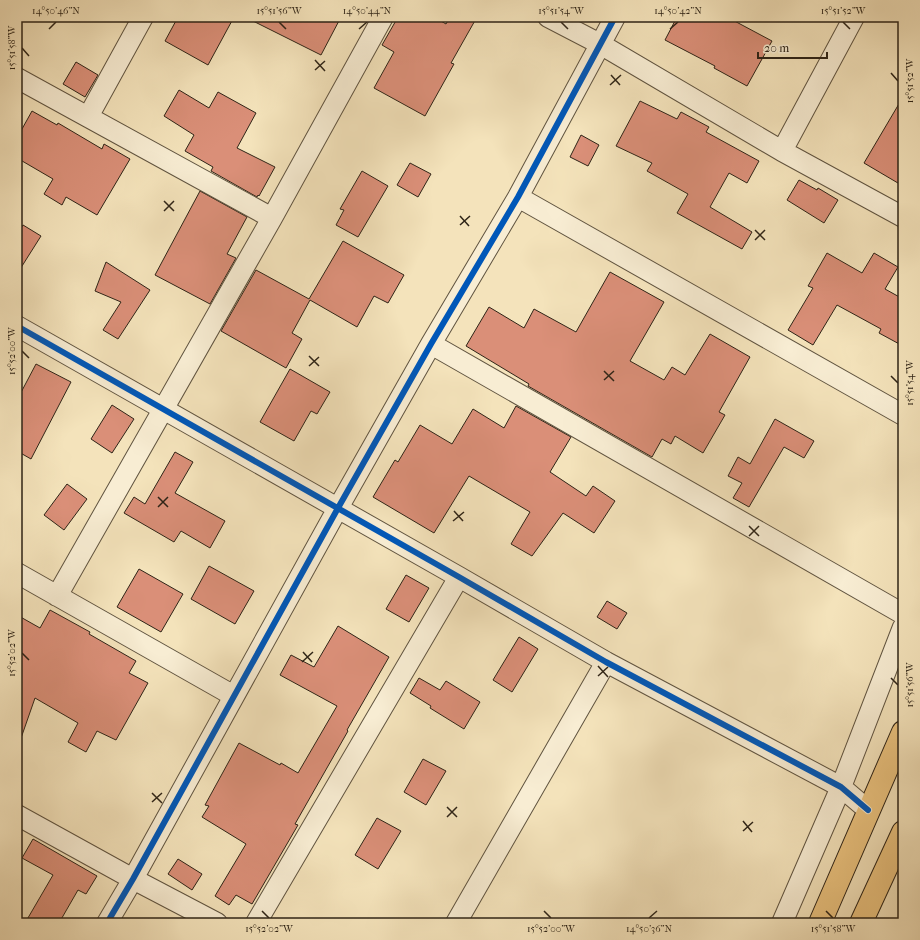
<svg xmlns="http://www.w3.org/2000/svg" width="920" height="940" font-family="'IM FELL French Canon',serif">
	<rect width="100%" height="100%" fill="#f4e3bb"/>
	<filter id="stains"><feTurbulence type="fractalNoise" baseFrequency=".005" numOctaves="4"/><feColorMatrix values="0 0 0 0 .2 0 0 0 0 .09 0 0 0 0 .02 0 0 0 .5 -.17"/></filter>
	<radialGradient id="worn" r=".72"><stop offset=".6" stop-color="#630" stop-opacity="0"/><stop offset="1" stop-color="#630" stop-opacity=".3"/></radialGradient>
	<path fill="#da8f78" stroke="#2e2417" d="M 178,17 L 234,17 L 208,65 L 165,41 Z
		M 245,17 L 341,17 L 321,55 Z
		M 398,17 L 434,17 L 446,24 L 450,17 L 477,17 L 451,63 L 454,64 L 425,116 L 374,88 L 394,52 L 382,45 Z
		M 677,17 L 727,17 L 772,41 L 747,86 L 714,68 L 715,66 L 665,40 Z
		M 76,62 L 98,75 L 85,97 L 63,84 Z
		M 179,90 L 209,108 L 218,92 L 256,113 L 237,148 L 275,167 L 259,196 L 258,195 L 257,197 L 211,171 L 213,167 L 185,151 L 194,135 L 164,116 Z
		M 903,97 L 903,186 L 864,163 Z
		M 640,101 L 677,119 L 681,112 L 709,127 L 706,132 L 759,161 L 747,183 L 729,173 L 710,207 L 752,232 L 742,249 L 677,213 L 688,194 L 647,171 L 652,163 L 616,146 Z
		M 32,111 L 57,125 L 58,123 L 102,149 L 104,144 L 130,159 L 97,215 L 66,197 L 62,205 L 44,194 L 53,179 L 17,158 L 17,138 Z
		M 581,135 L 599,145 L 588,166 L 570,157 Z
		M 410,163 L 431,174 L 418,197 L 397,185 Z
		M 362,171 L 388,186 L 358,237 L 336,225 L 344,210 L 340,209 Z
		M 799,180 L 817,190 L 818,188 L 838,200 L 824,223 L 787,200 Z
		M 200,191 L 247,217 L 227,254 L 236,258 L 210,304 L 155,275 Z
		M 23,225 L 41,236 L 17,274 L 17,235 Z
		M 343,241 L 404,275 L 388,303 L 374,296 L 357,327 L 310,300 L 292,333 L 302,339 L 286,368 L 221,331 L 256,270 L 309,299 Z
		M 827,253 L 862,273 L 874,253 L 898,267 L 885,289 L 903,299 L 903,346 L 879,333 L 881,329 L 837,305 L 813,345 L 788,330 L 813,288 L 808,286 Z
		M 106,262 L 150,290 L 118,339 L 103,330 L 121,302 L 95,291 Z
		M 610,272 L 664,302 L 630,361 L 664,380 L 672,367 L 685,375 L 710,334 L 750,357 L 719,412 L 725,415 L 703,453 L 675,436 L 671,444 L 662,439 L 652,457 L 528,386 L 529,384 L 466,346 L 489,307 L 524,328 L 534,309 L 576,332 Z
		M 36,364 L 71,382 L 31,459 L 17,451 L 17,400 Z
		M 290,369 L 330,392 L 317,414 L 311,411 L 294,441 L 260,422 Z
		M 112,405 L 134,419 L 112,453 L 91,439 Z
		M 516,406 L 571,437 L 550,472 L 586,496 L 593,486 L 615,501 L 594,533 L 563,513 L 532,556 L 511,544 L 530,512 L 469,476 L 434,533 L 373,497 L 395,460 L 398,462 L 420,425 L 452,444 L 473,409 L 504,428 Z
		M 775,419 L 814,441 L 804,458 L 784,447 L 749,507 L 733,498 L 742,483 L 728,476 L 738,457 L 750,464 Z
		M 175,452 L 193,462 L 175,493 L 225,521 L 210,548 L 181,531 L 174,542 L 124,513 L 134,497 L 145,504 Z
		M 67,484 L 87,499 L 64,530 L 44,515 Z
		M 209,566 L 254,591 L 235,624 L 191,599 Z
		M 139,569 L 183,594 L 161,632 L 117,607 Z
		M 406,575 L 429,588 L 409,622 L 386,609 Z
		M 607,601 L 627,613 L 617,629 L 597,617 Z
		M 50,610 L 90,632 L 89,634 L 136,661 L 129,673 L 148,683 L 116,740 L 97,731 L 86,752 L 68,742 L 78,723 L 35,698 L 20,741 L 17,741 L 17,615 L 40,628 Z
		M 338,626 L 389,657 L 347,730 L 348,731 L 295,824 L 298,825 L 252,904 L 236,895 L 229,905 L 215,896 L 246,844 L 202,817 L 209,806 L 205,805 L 239,743 L 280,765 L 281,763 L 298,773 L 337,706 L 280,675 L 291,655 L 314,667 Z
		M 519,637 L 538,649 L 512,692 L 493,680 Z
		M 419,678 L 440,690 L 446,681 L 480,702 L 464,729 L 430,708 L 431,706 L 410,693 Z
		M 423,759 L 446,771 L 426,805 L 404,792 Z
		M 377,818 L 401,831 L 378,869 L 355,855 Z
		M 33,839 L 97,876 L 86,894 L 78,890 L 59,923 L 25,923 L 53,875 L 22,858 Z
		M 178,859 L 202,874 L 192,890 L 168,874 Z"/>
	<g fill="none" stroke-linecap="round" stroke-linejoin="round">
		<g stroke="#605440" stroke-width="22">
			<path id="minor" d="M 548,17 L 600,44 L 782,151 L 903,217
				M 17,78 L 272,218
				M 88,117 L 143,17
				M 782,151 L 854,17
				M 518,197 L 903,415
				M 17,326 L 459,577 L 606,662 L 841,787 L 868,810
				M 431,344 L 903,614
				M 17,573 L 234,696
				M 57,596 L 272,218 L 383,17
				M 17,815 L 133,879 L 217,923
				M 107,923 L 133,879 L 338,508 L 431,344 L 518,197 L 615,17
				M 256,923 L 459,577
				M 456,923 L 606,662
				M 782,923 L 841,787 L 903,627"/>
		</g>
		<g stroke="#2e2417" stroke-width="24">
			<path id="primary" d="M 820,923 L 903,732
				M 861,923 L 903,832"/>
		</g>
		<use href="#minor" stroke="#f8edd3" stroke-width="20"/>
		<use href="#primary" stroke="#eac27e" stroke-width="22"/>
		<g stroke="#f8edd3" stroke-width="8">
			<path id="cycleway" d="M 17,326 L 459,577 L 606,662 L 841,787 L 868,810
				M 107,923 L 133,879 L 338,508 L 431,344 L 518,197 L 615,17"/>
		</g>
		<use href="#cycleway" stroke="#0057b8" stroke-width="6"/>
	</g>
	<path fill="none" stroke="#2e2417" stroke-width="1.5" d="M 279,22 L 286,29M 561,22 L 568,29M 843,22 L 850,29M 49,29 L 56,22M 359,29 L 367,22M 670,29 L 678,22M 22,48 L 29,56M 315,60 L 325,71M 315,70 L 325,61M 891,73 L 898,81M 611,75 L 620,85M 610,85 L 621,75M 164,201 L 174,211M 164,211 L 174,201M 460,216 L 469,226M 460,225 L 470,216M 755,230 L 765,240M 755,240 L 765,230M 22,351 L 29,358M 309,356 L 319,366M 309,366 L 319,357M 604,371 L 614,381M 891,376 L 898,383M 604,380 L 614,371M 158,497 L 168,507M 158,507 L 168,497M 454,511 L 463,521M 453,521 L 464,512M 749,526 L 759,536M 749,536 L 759,526M 303,652 L 312,662M 22,653 L 29,660M 302,662 L 313,652M 598,666 L 608,677M 598,676 L 608,667M 891,678 L 898,685M 152,793 L 162,803M 152,802 L 162,793M 447,807 L 457,817M 447,817 L 457,807M 743,821 L 752,832M 743,831 L 753,822M 262,911 L 269,918M 544,911 L 551,918M 826,911 L 833,918M 649,918 L 657,911"/>
	<rect width="920" height="940" fill="none" stroke="#f4e3bb" stroke-width="44"/>
	<path d="M758 52v6h69v-6" fill="none" stroke="#2e2417" stroke-width="2"/>
	<text x="764" y="52" font-size="12" fill="#2e2417" stroke="#f8edd3" stroke-width="3" paint-order="stroke">20 m</text>
	<rect x="22" y="22" width="876" height="896" fill="none" stroke="#2e2417" stroke-width="1.5"/>
	<g font-size="10" text-anchor="middle" fill="#2e2417">
		<text x="56" y="14">14°50'46"N</text>
		<text x="279" y="14">15°51'56"W</text>
		<text x="367" y="14">14°50'44"N</text>
		<text x="561" y="14">15°51'54"W</text>
		<text x="678" y="14">14°50'42"N</text>
		<text x="843" y="14">15°51'52"W</text>
		<text transform="translate(11 48) rotate(-90)" y="4">15°51'58"W</text>
		<text transform="translate(909 81) rotate(-90)" y="4">15°51'52"W</text>
		<text transform="translate(11 351) rotate(-90)" y="4">15°52'00"W</text>
		<text transform="translate(909 383) rotate(-90)" y="4">15°51'54"W</text>
		<text transform="translate(11 653) rotate(-90)" y="4">15°52'02"W</text>
		<text transform="translate(909 685) rotate(-90)" y="4">15°51'56"W</text>
		<text x="269" y="932">15°52'02"W</text>
		<text x="551" y="932">15°52'00"W</text>
		<text x="649" y="932">14°50'36"N</text>
		<text x="833" y="932">15°51'58"W</text>
	</g>
	<rect width="100%" height="100%" filter="url(#stains)"/>
	<rect width="100%" height="100%" fill="url(#worn)"/>
</svg>
